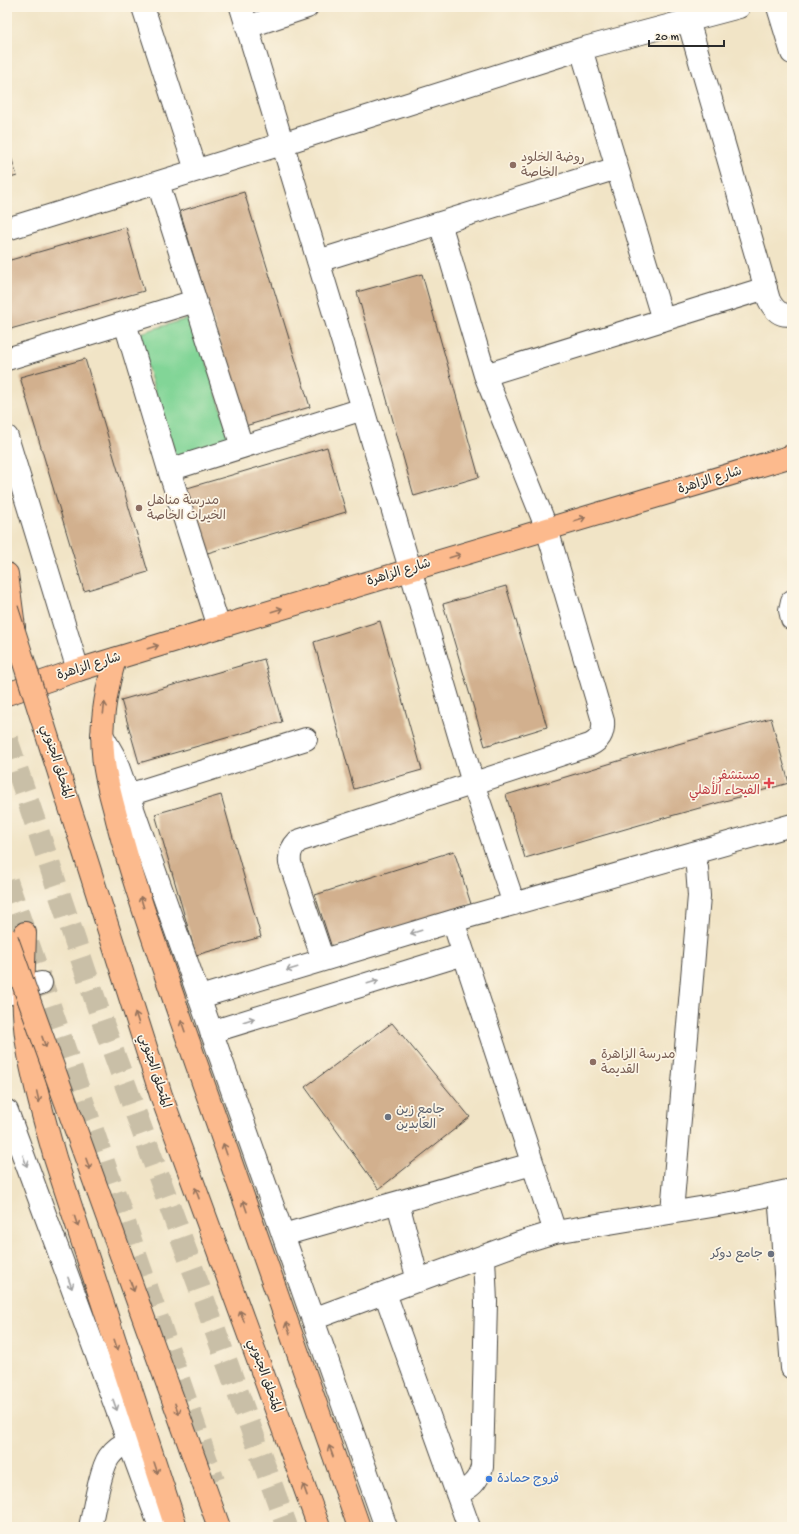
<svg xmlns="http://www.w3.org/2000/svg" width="799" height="1534" font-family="'Gochi Hand','Playpen Sans Arabic',sans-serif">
	<rect width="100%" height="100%" fill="#fcf5e5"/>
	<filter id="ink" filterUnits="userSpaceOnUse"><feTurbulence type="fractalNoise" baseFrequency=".025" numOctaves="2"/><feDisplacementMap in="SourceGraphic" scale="8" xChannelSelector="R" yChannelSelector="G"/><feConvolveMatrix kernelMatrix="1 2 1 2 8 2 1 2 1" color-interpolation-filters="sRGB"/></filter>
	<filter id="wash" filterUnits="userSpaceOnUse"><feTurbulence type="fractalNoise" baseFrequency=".012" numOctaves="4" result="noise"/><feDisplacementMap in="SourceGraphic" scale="16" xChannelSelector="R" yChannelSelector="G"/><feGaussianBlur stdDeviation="0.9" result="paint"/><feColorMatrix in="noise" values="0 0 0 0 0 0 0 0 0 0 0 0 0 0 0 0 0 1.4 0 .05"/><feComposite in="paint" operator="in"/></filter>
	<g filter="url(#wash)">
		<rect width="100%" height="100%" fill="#f1e4c6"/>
		<path fill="#82d597" stroke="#568061" d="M 193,317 L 231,441 L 176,458 L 137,334 Z"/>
		<g id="blocks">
			<path fill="#d2b08e" d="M 7,144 L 17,176 L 7,179 Z
				M 244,192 L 310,407 L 245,426 L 180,211 Z
				M 126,227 L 144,291 L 7,330 L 7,261 Z
				M 422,274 L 479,477 L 414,496 L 357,292 Z
				M 85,359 L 148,572 L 84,591 L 20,377 Z
				M 327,447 L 346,512 L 204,554 L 184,489 Z
				M 506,586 L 547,727 L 485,746 L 443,604 Z
				M 380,621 L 422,770 L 354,789 L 314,642 Z
				M 264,659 L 282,722 L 139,763 L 121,700 Z
				M 771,718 L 789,783 L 653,821 L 525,858 L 506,795 L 635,756 Z
				M 221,795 L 261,937 L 196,955 L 155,814 Z
				M 454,851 L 471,904 L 332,948 L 315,895 Z
				M 392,1023 L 470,1117 L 379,1189 L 305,1087 Z"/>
		</g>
	</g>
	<g filter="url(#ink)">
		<use href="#blocks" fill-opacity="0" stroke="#494742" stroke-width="1"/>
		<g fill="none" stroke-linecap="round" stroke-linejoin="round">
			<path stroke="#c9bfa7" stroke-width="22" stroke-dasharray="22 11" stroke-linecap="butt" d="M 7,739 L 105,1029 L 287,1527
				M 7,881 L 214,1481"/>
			<g stroke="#494742" stroke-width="24">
				<path id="street" d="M 143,7 L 196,170
					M 241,7 L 363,409 L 473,783 L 514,904
					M 778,7 L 792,53
					M 688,20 L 769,300 C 774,310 781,317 792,314
					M 247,27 L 307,7
					M 581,49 L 663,320
					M 158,183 L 242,447
					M 7,229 L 282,144 L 581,49 L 739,7
					M 318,261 L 617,168
					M 125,323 L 169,470 L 219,627
					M 7,359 L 195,301
					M 485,375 L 766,288
					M 7,437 L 78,670
					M 169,470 L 363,409
					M 792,601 L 790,610 L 792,619
					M 102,735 L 115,758 L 386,1527
					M 128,795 L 306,739
					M 453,921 L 555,1232
					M 323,960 L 290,863 C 289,854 291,848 298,841 L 590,745 C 600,740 604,733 603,721 L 547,529 L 485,375 L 440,223
					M 7,994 L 41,983
					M 200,997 L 453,921 L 792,825
					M 211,1032 L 464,954
					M 7,1111 L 160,1527
					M 779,1193 L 792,1368
					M 398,1203 L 418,1281
					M 672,1212 L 699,896 L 697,868 L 693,853
					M 283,1235 L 532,1164
					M 385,1293 L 469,1527
					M 313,1319 L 519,1243 L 555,1232 L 736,1202 L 792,1190
					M 457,1494 C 470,1488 478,1482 482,1467 L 486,1302 L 484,1258
					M 90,1527 C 94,1510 100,1470 109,1457 C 114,1450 120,1445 129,1442"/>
			</g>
			<g stroke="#494742" stroke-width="24">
				<path id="primary" d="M 7,694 L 78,670 L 219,627 L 792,456"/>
			</g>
			<g stroke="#494742" stroke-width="24">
				<path id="highway" d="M 7,574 L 14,627
					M 115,659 C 106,690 100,721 103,753 C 104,776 112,799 117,820 C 134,887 158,952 180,1017 C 238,1187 298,1357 359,1527
					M 25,933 C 24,971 21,1011 28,1049 C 34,1086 45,1122 55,1158 L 176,1527"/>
			</g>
			<use href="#street" stroke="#fff" stroke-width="22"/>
			<use href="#primary" stroke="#fcba8d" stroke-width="22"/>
			<use href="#highway" stroke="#fcba8d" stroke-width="22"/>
			<g stroke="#494742" stroke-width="24" stroke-linecap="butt">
				<path id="highway-bridge" d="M 7,609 L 161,1095 L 319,1527
					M 7,939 L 219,1527"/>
			</g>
			<use href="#highway-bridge" stroke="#fcba8d" stroke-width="22"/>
		</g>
		<defs><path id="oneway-shaft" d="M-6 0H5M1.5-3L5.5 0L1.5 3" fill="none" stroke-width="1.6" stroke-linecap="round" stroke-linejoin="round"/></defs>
		<g stroke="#94725c">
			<use href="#oneway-shaft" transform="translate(580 519) rotate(-17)"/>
			<use href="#oneway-shaft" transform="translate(455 556) rotate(-17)"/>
			<use href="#oneway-shaft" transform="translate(277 610) rotate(-17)"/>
			<use href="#oneway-shaft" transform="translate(153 647) rotate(-17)"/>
			<use href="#oneway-shaft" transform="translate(104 708) rotate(-83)"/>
			<use href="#oneway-shaft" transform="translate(142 902) rotate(-107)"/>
			<use href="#oneway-shaft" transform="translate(137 1018) rotate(-108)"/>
			<use href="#oneway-shaft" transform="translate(183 1026) rotate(-109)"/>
			<use href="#oneway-shaft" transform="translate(44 1042) rotate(70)"/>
			<use href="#oneway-shaft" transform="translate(38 1097) rotate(77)"/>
			<use href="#oneway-shaft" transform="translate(225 1149) rotate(-109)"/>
			<use href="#oneway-shaft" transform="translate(88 1164) rotate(70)"/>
			<use href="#oneway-shaft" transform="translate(197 1193) rotate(-110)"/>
			<use href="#oneway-shaft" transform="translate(245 1206) rotate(-109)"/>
			<use href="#oneway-shaft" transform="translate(76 1221) rotate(72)"/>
			<use href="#oneway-shaft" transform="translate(132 1286) rotate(70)"/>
			<use href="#oneway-shaft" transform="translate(242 1316) rotate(-110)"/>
			<use href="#oneway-shaft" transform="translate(288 1328) rotate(-109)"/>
			<use href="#oneway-shaft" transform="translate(116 1345) rotate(72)"/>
			<use href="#oneway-shaft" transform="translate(177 1409) rotate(70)"/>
			<use href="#oneway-shaft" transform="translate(331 1451) rotate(-110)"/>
			<use href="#oneway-shaft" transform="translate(156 1468) rotate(72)"/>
			<use href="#oneway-shaft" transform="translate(305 1490) rotate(-110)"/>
		</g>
		<g stroke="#a0a0a0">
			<use href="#oneway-shaft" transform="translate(416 932) rotate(163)"/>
			<use href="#oneway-shaft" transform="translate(292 969) rotate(163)"/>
			<use href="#oneway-shaft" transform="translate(373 982) rotate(-17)"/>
			<use href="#oneway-shaft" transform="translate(249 1020) rotate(-17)"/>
			<use href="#oneway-shaft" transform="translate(25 1161) rotate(70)"/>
			<use href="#oneway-shaft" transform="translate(70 1283) rotate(70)"/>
			<use href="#oneway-shaft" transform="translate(115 1405) rotate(70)"/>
		</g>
	</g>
	<g fill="#8d6e63" stroke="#fcf5e5" stroke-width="1.5">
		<circle cx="513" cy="165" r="4"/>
		<circle cx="139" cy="508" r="4"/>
		<circle cx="593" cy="1062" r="4"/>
	</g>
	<path fill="#e0444e" stroke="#fcf5e5" stroke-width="1.5" d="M767 777h4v4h4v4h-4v4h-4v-4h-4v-4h4z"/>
	<g fill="#6b7280" stroke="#fcf5e5" stroke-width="1.5">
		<circle cx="388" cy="1117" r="4"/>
		<circle cx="771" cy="1254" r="4"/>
	</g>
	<circle fill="#3f7fe0" stroke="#fcf5e5" stroke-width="1.5" cx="489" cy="1479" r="4"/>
	<g text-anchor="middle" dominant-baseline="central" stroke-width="3.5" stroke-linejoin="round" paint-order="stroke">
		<g font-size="13" fill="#785e54" stroke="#fcf5e5" text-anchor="start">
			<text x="521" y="158">روضة الخلود<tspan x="521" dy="15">الخاصة</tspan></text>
			<text x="147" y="501">مدرسة مناهل<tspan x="147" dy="15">الخيرات الخاصة</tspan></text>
			<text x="601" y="1055">مدرسة الزاهرة<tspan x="601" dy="15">القديمة</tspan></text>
		</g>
		<g font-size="13" fill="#2b2b2b" stroke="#fcf5e5">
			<text transform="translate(710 481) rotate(-17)">شارع الزاهرة</text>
			<text transform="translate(399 573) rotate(-17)">شارع الزاهرة</text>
			<text transform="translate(89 667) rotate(-17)">شارع الزاهرة</text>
			<text transform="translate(56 762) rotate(72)">المتحلق الجنوبي</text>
			<text transform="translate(154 1071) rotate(72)">المتحلق الجنوبي</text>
			<text transform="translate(264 1376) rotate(70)">المتحلق الجنوبي</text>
		</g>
		<g font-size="13" fill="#be3a42" stroke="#fcf5e5" text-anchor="end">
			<text x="760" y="776">مستشفى<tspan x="760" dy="15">الفيحاء الأهلي</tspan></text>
		</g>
		<g font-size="13" fill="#5b616d" stroke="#fcf5e5" text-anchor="start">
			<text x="396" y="1110">جامع زين<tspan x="396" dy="15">العابدين</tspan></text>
			<text x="763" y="1254" text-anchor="end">جامع دوكر</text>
		</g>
		<g font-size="13" fill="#366cbe" stroke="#fcf5e5" text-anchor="start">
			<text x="497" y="1479">فروج حمادة</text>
		</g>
	</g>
	<rect width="799" height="1534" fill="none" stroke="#fcf5e5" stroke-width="24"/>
	<path d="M649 40v6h75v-6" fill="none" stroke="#2b2b2b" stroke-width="2"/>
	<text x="655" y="40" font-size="12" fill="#2b2b2b" stroke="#fcf5e5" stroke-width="3" paint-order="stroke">20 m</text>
</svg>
